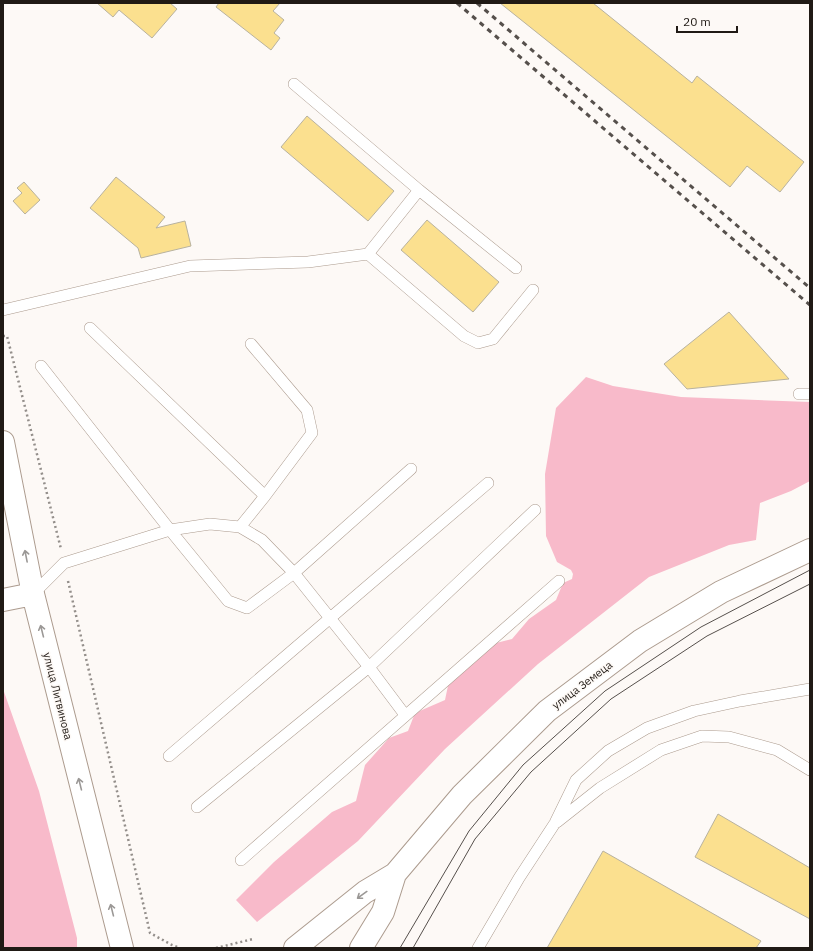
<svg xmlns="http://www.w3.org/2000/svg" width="813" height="951" font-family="'IBM Plex Sans',sans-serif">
	<rect width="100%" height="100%" fill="#fdf9f6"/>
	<path fill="#f8baca" d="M 586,377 L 613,386 L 681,397 L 810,402 L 810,481 L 791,491 L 760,503 L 756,540 L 729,545 L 649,577 L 538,664 L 445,749 L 358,841 L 257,922 L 236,900 L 274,862 L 332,812 L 356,801 L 365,765 L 389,738 L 408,731 L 415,713 L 445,700 L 449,681 L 496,643 L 512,639 L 529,619 L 556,600 L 563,583 L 572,579 L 573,574 L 571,570 L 557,562 L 546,536 L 545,474 L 556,408 Z
		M 3,689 L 39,791 L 77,938 L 77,948 L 3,948 Z"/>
	<path fill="#fbe08f" stroke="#b8b29f" d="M 97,3 L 170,3 L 177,9 L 152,38 L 119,10 L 113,17 Z
		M 219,3 L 280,3 L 273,11 L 284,20 L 274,33 L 280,38 L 271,50 L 216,7 Z
		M 500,3 L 593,3 L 692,83 L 697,76 L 804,162 L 780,192 L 747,166 L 730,187 Z
		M 307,116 L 394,191 L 368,221 L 281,147 Z
		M 116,177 L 165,217 L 156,228 L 185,221 L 191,246 L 141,258 L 138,248 L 90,208 Z
		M 24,182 L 40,200 L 25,214 L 13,201 L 22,193 L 17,188 Z
		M 427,220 L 499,282 L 473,312 L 401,250 Z
		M 729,312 L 789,379 L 687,389 L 664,364 Z
		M 718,814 L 810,868 L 810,919 L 695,857 Z
		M 603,851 L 761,941 L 756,948 L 547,948 Z"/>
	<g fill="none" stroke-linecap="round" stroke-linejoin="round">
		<g stroke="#ac9b8e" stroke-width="12">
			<path id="service" d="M 419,190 L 516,268
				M 368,254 L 464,336 L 478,343 L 493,339 L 533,290
				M 3,310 L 190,266 L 308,262 L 368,254 L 419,190 L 294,84
				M 90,328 L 265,496 L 240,527
				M 251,344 L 307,410 L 312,433 L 265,496
				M 41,366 L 170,530 L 228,601 L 247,608 L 294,573 L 411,469
				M 799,394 L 810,394
				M 33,594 L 64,563 L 170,530 L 210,524 L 240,527 L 262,540 L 294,573 L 369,667 L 405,715
				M 169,756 L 488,483
				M 197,807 L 369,667 L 535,510
				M 557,822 L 600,788 L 661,750 L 702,736 L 729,737 L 777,750 L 810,770
				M 241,860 L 559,581
				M 478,948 L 519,878 L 555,823 L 576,780 L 608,751 L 647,728 L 694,711 L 740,701 L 810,689"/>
		</g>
		<g stroke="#ac9b8e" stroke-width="24">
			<path id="primary" d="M 3,442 L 33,594 L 122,948
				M 3,600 L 33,594
				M 295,948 L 365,892 L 395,874 L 462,795 L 547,711 L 640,641 L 721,592 L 810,550
				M 361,948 L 383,912 L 395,874"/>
		</g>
		<path stroke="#948f8b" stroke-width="2.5" stroke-dasharray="2 3" stroke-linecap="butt" d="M 3,336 L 7,336 L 61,549
			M 68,581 L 150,933 L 172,945 L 180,948
			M 216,948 L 253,939"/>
		<use href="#service" stroke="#fff" stroke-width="11"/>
		<use href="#primary" stroke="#fff" stroke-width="22"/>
		<path stroke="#56504c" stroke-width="1" d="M 400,948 L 469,831 L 523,765 L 605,691 L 701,627 L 810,570
			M 413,948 L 475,839 L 531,772 L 611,699 L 707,636 L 810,584"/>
		<path stroke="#56504c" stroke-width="3" stroke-dasharray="5 5" stroke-linecap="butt" d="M 457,3 L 810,305
			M 477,3 L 810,288"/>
	</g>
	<defs><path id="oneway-shaft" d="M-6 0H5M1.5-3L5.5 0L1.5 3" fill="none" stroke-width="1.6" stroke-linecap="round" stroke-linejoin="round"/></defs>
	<g stroke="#9b9896">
		<use href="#oneway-shaft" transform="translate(26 556) rotate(-101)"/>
		<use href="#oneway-shaft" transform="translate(42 631) rotate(-104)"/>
		<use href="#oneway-shaft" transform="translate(80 784) rotate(-104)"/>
		<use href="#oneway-shaft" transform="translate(362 895) rotate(144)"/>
		<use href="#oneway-shaft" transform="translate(112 910) rotate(-104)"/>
	</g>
	<g text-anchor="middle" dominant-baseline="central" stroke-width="3" stroke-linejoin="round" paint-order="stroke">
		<g font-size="11" fill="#201a15" stroke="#fdf9f6">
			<text transform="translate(582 685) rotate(-37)">улица Земеца</text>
			<text transform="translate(58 696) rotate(76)">улица Литвинова</text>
		</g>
	</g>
	<rect width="813" height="951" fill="none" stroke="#201a15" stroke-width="8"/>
	<path d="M677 26v6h60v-6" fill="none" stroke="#201a15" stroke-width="2"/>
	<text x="683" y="26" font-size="12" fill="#201a15" stroke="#fdf9f6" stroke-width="3" paint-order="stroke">20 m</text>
</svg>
